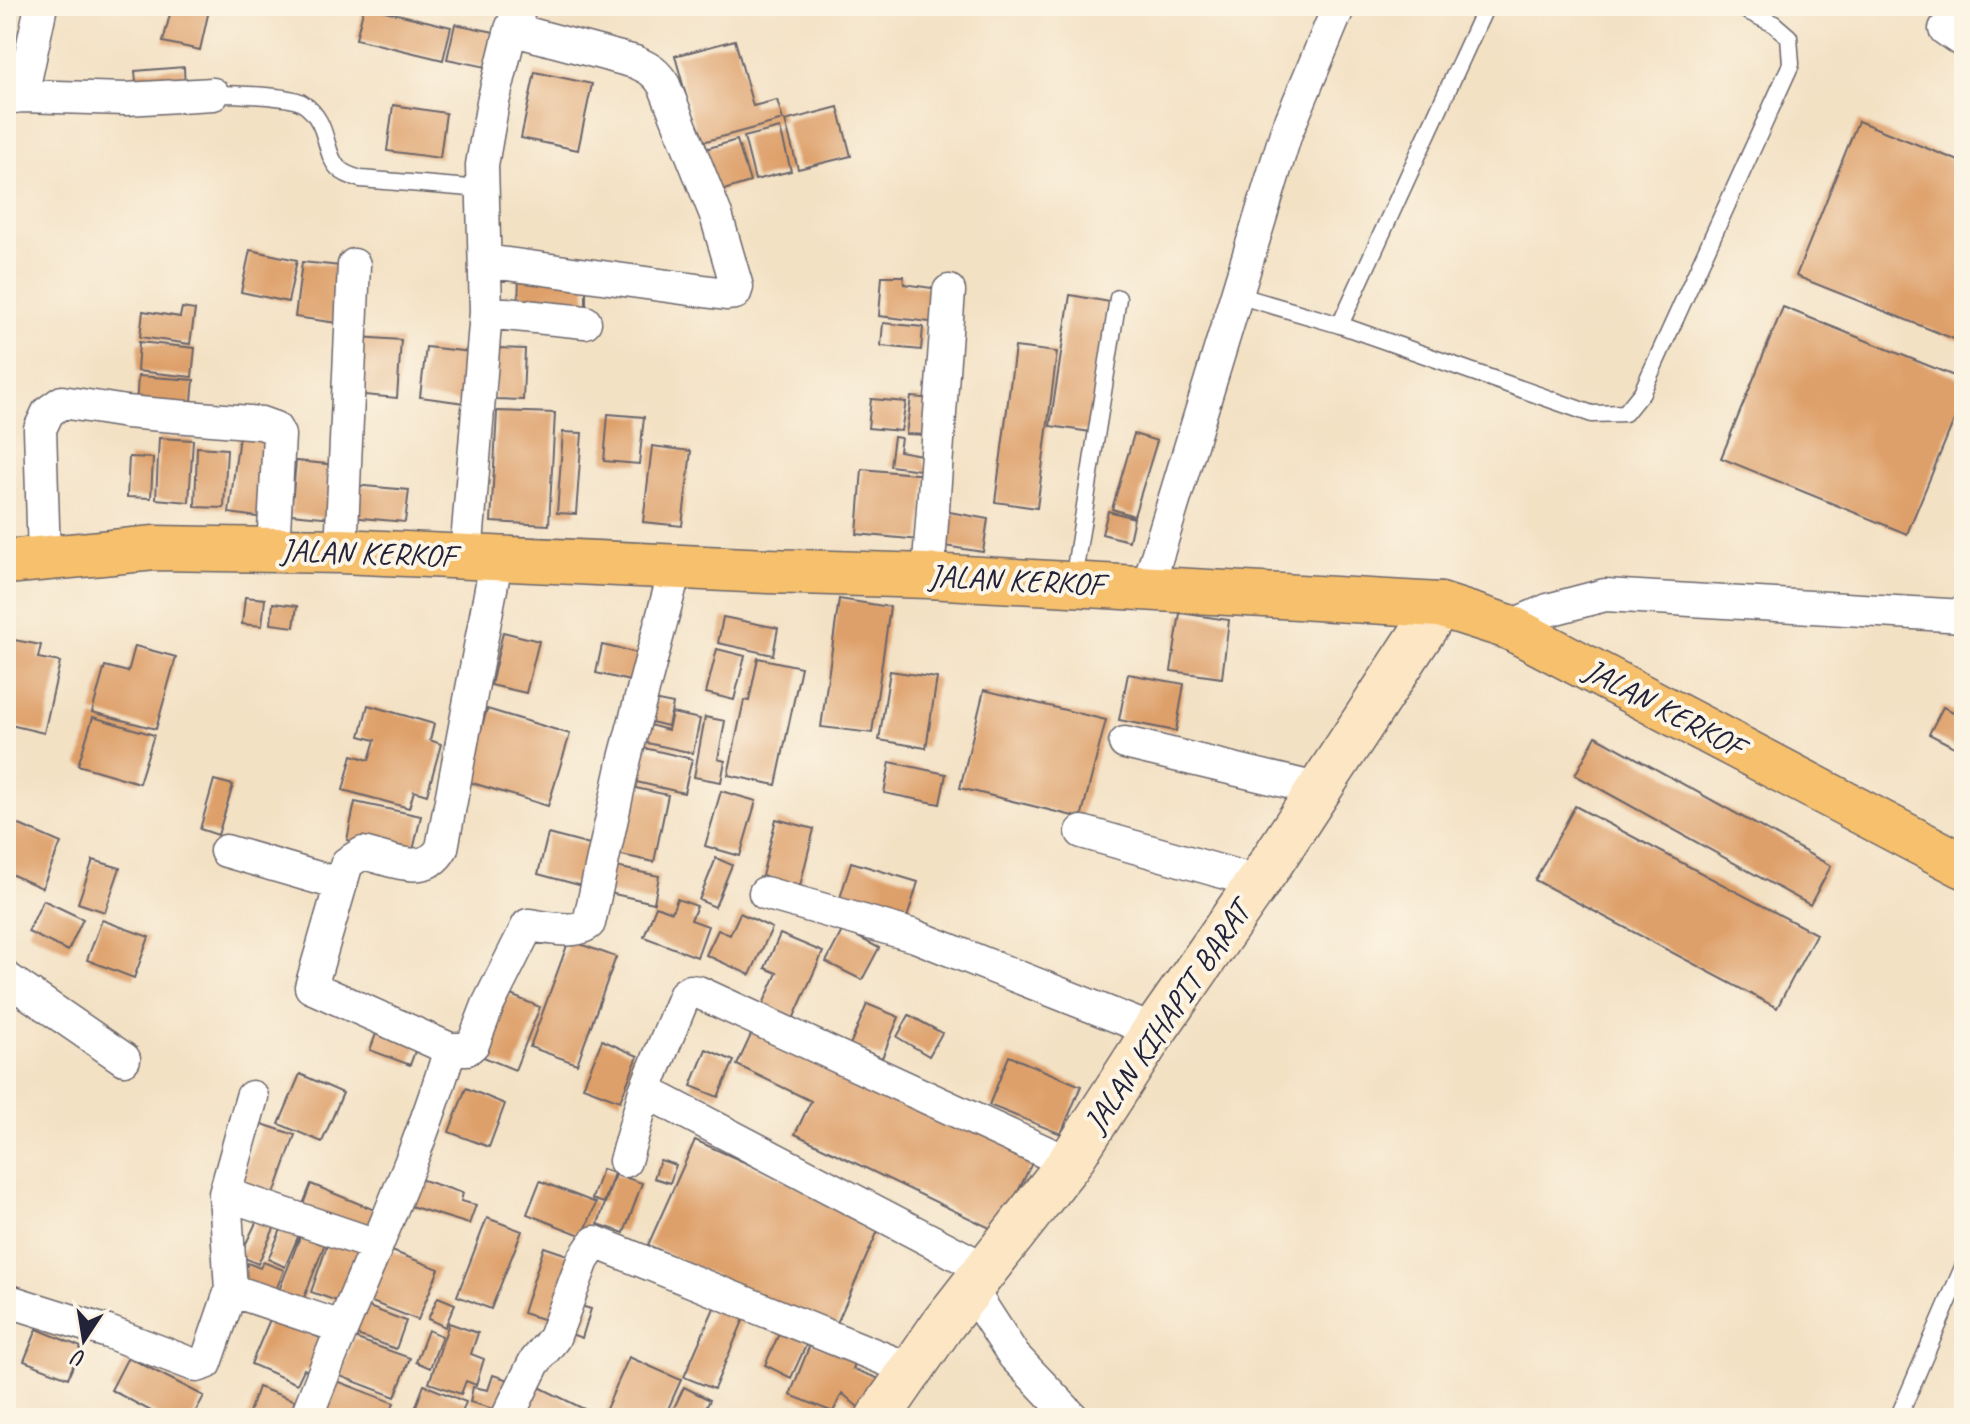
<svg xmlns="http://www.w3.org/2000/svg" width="1970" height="1424" font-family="Caveat,sans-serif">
	<rect width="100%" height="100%" fill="#fcf5e5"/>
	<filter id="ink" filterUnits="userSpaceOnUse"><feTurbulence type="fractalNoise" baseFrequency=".0125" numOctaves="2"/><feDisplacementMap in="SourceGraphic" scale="16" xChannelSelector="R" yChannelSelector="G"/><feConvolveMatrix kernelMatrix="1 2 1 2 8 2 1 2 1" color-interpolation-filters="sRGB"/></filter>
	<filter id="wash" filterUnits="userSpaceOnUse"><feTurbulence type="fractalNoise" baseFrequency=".006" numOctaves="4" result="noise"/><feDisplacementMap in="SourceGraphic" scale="32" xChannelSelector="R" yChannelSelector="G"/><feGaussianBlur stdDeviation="1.8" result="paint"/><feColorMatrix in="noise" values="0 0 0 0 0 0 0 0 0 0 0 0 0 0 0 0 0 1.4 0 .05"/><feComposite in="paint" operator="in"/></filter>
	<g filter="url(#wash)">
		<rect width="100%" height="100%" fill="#f3e1c4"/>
		<g id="blocks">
			<path fill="#dea06a" d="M 172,6 L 194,6 L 209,10 L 200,50 L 163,42 Z
				M 364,6 L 451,27 L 443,60 L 356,39 Z
				M 455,24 L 499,33 L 491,68 L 447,59 Z
				M 735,40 L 753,106 L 777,100 L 783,120 L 699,143 L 675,56 Z
				M 184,67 L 185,91 L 137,94 L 135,71 Z
				M 535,72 L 592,84 L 578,150 L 521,138 Z
				M 393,105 L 446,113 L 440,158 L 387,151 Z
				M 838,107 L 851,156 L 798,169 L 785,121 Z
				M 1858,121 L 1964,163 L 1964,343 L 1796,276 Z
				M 780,128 L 791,171 L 755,180 L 744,137 Z
				M 737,140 L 750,182 L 717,192 L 705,149 Z
				M 250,250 L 297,260 L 288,302 L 241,292 Z
				M 302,262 L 350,267 L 344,324 L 295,317 Z
				M 519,274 L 586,281 L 586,313 L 518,310 Z
				M 882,276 L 903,276 L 904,284 L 939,289 L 938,323 L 879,316 Z
				M 1070,295 L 1110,302 L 1091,432 L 1050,426 Z
				M 1783,307 L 1964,380 L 1964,396 L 1907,534 L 1721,458 Z
				M 182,308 L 195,310 L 190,344 L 140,337 L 143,311 L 180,317 Z
				M 883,323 L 923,327 L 921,350 L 881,346 Z
				M 358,337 L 401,340 L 397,398 L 354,394 Z
				M 139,342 L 195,348 L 192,377 L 137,371 Z
				M 426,347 L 471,352 L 465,403 L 420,397 Z
				M 1015,347 L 1057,352 L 1037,508 L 995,502 Z
				M 497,348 L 525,349 L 523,400 L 495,399 Z
				M 138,376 L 194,380 L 191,411 L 136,407 Z
				M 911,397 L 935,399 L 930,435 L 906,434 Z
				M 871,399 L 906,402 L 901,431 L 868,428 Z
				M 497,411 L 555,413 L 549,525 L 491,522 Z
				M 608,414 L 644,417 L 639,464 L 604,461 Z
				M 240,428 L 275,433 L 264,518 L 229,513 Z
				M 563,432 L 582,433 L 576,514 L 557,513 Z
				M 1134,434 L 1157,441 L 1134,516 L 1112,509 Z
				M 894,437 L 901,438 L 899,451 L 921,455 L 928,471 L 890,466 Z
				M 159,438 L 193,440 L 189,502 L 156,499 Z
				M 652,446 L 691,451 L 682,526 L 643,522 Z
				M 197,447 L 227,449 L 224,508 L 195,507 Z
				M 129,457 L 153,458 L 151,498 L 127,497 Z
				M 296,461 L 337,465 L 333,518 L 291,514 Z
				M 862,469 L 926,475 L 920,540 L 857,534 Z
				M 353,485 L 409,490 L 405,522 L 350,517 Z
				M 944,511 L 988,519 L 983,552 L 938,545 Z
				M 1108,511 L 1134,518 L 1129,541 L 1102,534 Z
				M 245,597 L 265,599 L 262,626 L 242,624 Z
				M 839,599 L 890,607 L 872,733 L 821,727 Z
				M 273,603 L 297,606 L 294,627 L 271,624 Z
				M 1180,613 L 1229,620 L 1222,678 L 1171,671 Z
				M 723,617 L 778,628 L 773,655 L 718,643 Z
				M 503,632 L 539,641 L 526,693 L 491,685 Z
				M 14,640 L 41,645 L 38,658 L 60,662 L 44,733 L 6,724 L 6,650 L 11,651 Z
				M 602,645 L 642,654 L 634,682 L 596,673 Z
				M 135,646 L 176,657 L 156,729 L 92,712 L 105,666 L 128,672 Z
				M 717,649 L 745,656 L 734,700 L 706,693 Z
				M 758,658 L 801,667 L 776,785 L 728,775 L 744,700 L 749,701 Z
				M 890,671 L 937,678 L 926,748 L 879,740 Z
				M 1128,674 L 1184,684 L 1176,731 L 1119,720 Z
				M 984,690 L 1106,720 L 1081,818 L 960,788 Z
				M 643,698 L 673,704 L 668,726 L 639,719 Z
				M 368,705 L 434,724 L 430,740 L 441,744 L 427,795 L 414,791 L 409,808 L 343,790 L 352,755 L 369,760 L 375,740 L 360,736 Z
				M 1943,707 L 1964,717 L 1964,752 L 1929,734 Z
				M 487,709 L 570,734 L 548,806 L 466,781 Z
				M 672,713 L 700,719 L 693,753 L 638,741 L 642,723 L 668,730 Z
				M 93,717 L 154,735 L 139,783 L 78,765 Z
				M 705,717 L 725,721 L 718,759 L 725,761 L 721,782 L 694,777 Z
				M 1596,736 L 1831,866 L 1810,905 L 1575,775 Z
				M 640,747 L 692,759 L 684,793 L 632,781 Z
				M 890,762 L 946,774 L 940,804 L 884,793 Z
				M 214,780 L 233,785 L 218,835 L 200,829 Z
				M 631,787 L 668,795 L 654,862 L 617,854 Z
				M 721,791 L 756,801 L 740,856 L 705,846 Z
				M 355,802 L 421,816 L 412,855 L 347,840 Z
				M 1575,806 L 1816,934 L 1777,1008 L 1535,880 Z
				M 776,819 L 814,829 L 800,886 L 762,876 Z
				M 15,823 L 61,843 L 42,888 L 6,872 L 6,844 Z
				M 548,834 L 601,848 L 590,888 L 538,874 Z
				M 716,858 L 732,865 L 715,907 L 699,900 Z
				M 93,860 L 120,868 L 105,912 L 78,903 Z
				M 851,862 L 918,882 L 904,928 L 837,908 Z
				M 611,866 L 659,876 L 654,903 L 605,892 Z
				M 677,899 L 697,906 L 691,920 L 708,926 L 697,957 L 644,937 L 656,906 L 672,912 Z
				M 43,900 L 83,919 L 68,951 L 28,932 Z
				M 740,913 L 772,928 L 750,975 L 706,955 L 718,930 L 730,935 Z
				M 102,920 L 149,937 L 134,978 L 87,960 Z
				M 843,929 L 879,948 L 862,980 L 826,962 Z
				M 780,934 L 823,952 L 790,1026 L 759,1013 L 777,973 L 765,968 Z
				M 569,940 L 616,957 L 577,1064 L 530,1047 Z
				M 501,991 L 540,1007 L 515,1070 L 476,1054 Z
				M 867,1004 L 899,1017 L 882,1058 L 850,1045 Z
				M 909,1015 L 942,1033 L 929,1056 L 897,1037 Z
				M 757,1022 L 1035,1157 L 998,1232 L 795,1134 L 811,1101 L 737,1065 Z
				M 379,1026 L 419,1040 L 410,1065 L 370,1050 Z
				M 602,1040 L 638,1056 L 620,1101 L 583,1087 Z
				M 706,1049 L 734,1061 L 718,1097 L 691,1086 Z
				M 1009,1056 L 1081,1086 L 1061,1134 L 989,1105 Z
				M 300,1074 L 343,1093 L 322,1142 L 279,1124 Z
				M 466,1088 L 505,1104 L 489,1147 L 449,1132 Z
				M 262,1124 L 295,1135 L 274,1194 L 241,1183 Z
				M 695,1140 L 881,1224 L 834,1330 L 648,1245 Z
				M 660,1160 L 676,1165 L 670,1183 L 654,1178 Z
				M 602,1169 L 614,1173 L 604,1203 L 592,1199 Z
				M 615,1174 L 642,1183 L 624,1233 L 598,1224 Z
				M 413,1177 L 463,1193 L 461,1201 L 476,1205 L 469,1224 L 404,1204 Z
				M 540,1181 L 596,1203 L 583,1236 L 527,1214 Z
				M 311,1184 L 382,1213 L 371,1240 L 300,1212 Z
				M 263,1208 L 280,1215 L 258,1264 L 240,1256 Z
				M 287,1216 L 304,1223 L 285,1267 L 268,1259 Z
				M 487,1218 L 522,1231 L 491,1309 L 457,1296 Z
				M 305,1224 L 329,1233 L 302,1303 L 278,1293 Z
				M 330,1237 L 368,1250 L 348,1305 L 311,1292 Z
				M 544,1247 L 579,1259 L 559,1324 L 523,1313 Z
				M 384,1248 L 439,1269 L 418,1320 L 364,1299 Z
				M 263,1262 L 284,1270 L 274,1295 L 241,1282 L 248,1263 L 260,1268 Z
				M 438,1297 L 455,1304 L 445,1327 L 428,1319 Z
				M 717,1301 L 746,1314 L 714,1389 L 684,1377 Z
				M 361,1304 L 406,1321 L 396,1349 L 351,1333 Z
				M 574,1304 L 591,1309 L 582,1338 L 565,1332 Z
				M 271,1317 L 332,1343 L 317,1375 L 304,1369 L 297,1384 L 251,1364 Z
				M 449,1323 L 478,1333 L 471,1354 L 484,1359 L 476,1385 L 466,1381 L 461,1394 L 429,1383 Z
				M 37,1329 L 81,1347 L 68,1378 L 24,1361 Z
				M 781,1329 L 808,1341 L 791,1378 L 765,1365 Z
				M 428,1330 L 442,1336 L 430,1368 L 416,1362 Z
				M 354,1338 L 410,1358 L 395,1397 L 340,1376 Z
				M 811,1342 L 856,1360 L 853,1369 L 885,1381 L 866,1414 L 842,1393 L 833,1412 L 790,1395 Z
				M 128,1357 L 204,1396 L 192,1418 L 164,1418 L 111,1390 Z
				M 629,1357 L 681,1380 L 664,1418 L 602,1418 Z
				M 493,1375 L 518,1383 L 507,1413 L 470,1402 L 473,1387 L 488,1390 Z
				M 337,1381 L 394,1403 L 388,1418 L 341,1418 L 325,1412 Z
				M 529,1382 L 592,1413 L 589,1418 L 532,1418 L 514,1409 Z
				M 424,1385 L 466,1402 L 460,1418 L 424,1418 L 413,1414 Z
				M 258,1387 L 307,1405 L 303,1418 L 247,1418 Z
				M 684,1387 L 710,1400 L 705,1410 L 720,1418 L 669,1418 Z"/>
		</g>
	</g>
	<g filter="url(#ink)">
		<use href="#blocks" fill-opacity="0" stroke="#6b656b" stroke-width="2"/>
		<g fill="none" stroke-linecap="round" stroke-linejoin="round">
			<g stroke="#6b656b" stroke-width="19">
				<path id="lane" d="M 213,94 C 231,94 289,95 302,103 C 330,121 323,152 338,168 C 344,174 353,177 361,179 L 482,189
					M 1237,295 L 1340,325 L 1592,414 L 1625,413 L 1642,392 L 1791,64 L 1789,37 L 1774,24 L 1737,6
					M 1340,325 L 1486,6
					M 1073,581 L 1118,298
					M 1898,1418 L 1964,1265"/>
			</g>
			<g stroke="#6b656b" stroke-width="35">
				<path id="street" d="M 1945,29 L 1964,42
					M 22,96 L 126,99 L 213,94
					M 6,98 L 22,96 L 41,6
					M 485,261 L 726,294 L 735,293 L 737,287 L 716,215 L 664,85 C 656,72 649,68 635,62 L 511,29
					M 486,312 L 585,322
					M 341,551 L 354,265
					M 466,556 L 486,312 L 482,165 L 493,102 L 511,29 L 521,6
					M 44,557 L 40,429 L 48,412 L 62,402 L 126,412 L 261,423 L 275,428 L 279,435 L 273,550
					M 497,557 L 442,848 C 426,878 389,859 363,853 L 347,863 L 311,987 L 450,1049 L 467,1049 L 473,1044 L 488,1005 L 528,925 C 545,927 576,935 589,923 L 625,758 L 676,566
					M 928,576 L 949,291
					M 1148,586 L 1286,133 L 1339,6
					M 1509,627 L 1548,610 L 1605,595 L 1964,616
					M 1125,743 L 1317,789
					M 1082,832 L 1258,882
					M 226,851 L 339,884
					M 765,893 L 915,936 L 1154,1031
					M 6,978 L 124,1059
					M 645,1091 L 985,1269
					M 252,1097 L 225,1194 L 376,1245
					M 625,1161 L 645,1091 L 685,994 L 690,991 L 698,992 L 1069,1163
					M 225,1194 L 231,1290
					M 970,1288 L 1014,1356 L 1073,1418
					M 6,1300 L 108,1332 L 197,1366 L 206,1363 L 231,1290 L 341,1327
					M 306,1418 C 353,1295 412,1175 450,1049
					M 507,1418 L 534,1363 L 554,1338 L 583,1260 L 595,1242 L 912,1370"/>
			</g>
			<g stroke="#6b656b" stroke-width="47">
				<path id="secondary" d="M 878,1418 L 943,1324 L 1069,1163 L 1154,1031 L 1267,869 L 1440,605"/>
			</g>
			<g stroke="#6b656b" stroke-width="47">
				<path id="primary" d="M 6,562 L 155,548 L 341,551 L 768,571 L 928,576 L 1440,605 L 1509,627 L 1964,866"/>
			</g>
			<use href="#lane" stroke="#fff" stroke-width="16"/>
			<use href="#street" stroke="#fff" stroke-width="32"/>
			<use href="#secondary" stroke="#fce6c4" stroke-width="44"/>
			<use href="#primary" stroke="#f7c06c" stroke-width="44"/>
		</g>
	</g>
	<g text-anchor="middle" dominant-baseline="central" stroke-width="8" stroke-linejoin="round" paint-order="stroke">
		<g font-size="32" fill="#22223b" stroke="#fcf5e5">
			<text transform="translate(368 553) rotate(2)">JALAN KERKOF</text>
			<text transform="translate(1016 580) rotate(3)">JALAN KERKOF</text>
			<text transform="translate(1664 708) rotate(28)">JALAN KERKOF</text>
			<text transform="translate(1167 1017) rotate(-56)">JALAN KIHAPIT BARAT</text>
		</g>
	</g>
	<rect width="1970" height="1424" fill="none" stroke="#fcf5e5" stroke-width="32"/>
	<g transform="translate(84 1340) rotate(192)" stroke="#fcf5e5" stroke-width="6" paint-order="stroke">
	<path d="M0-6L14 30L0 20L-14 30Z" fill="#22223b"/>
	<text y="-12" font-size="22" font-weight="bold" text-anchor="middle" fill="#22223b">U</text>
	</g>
</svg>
